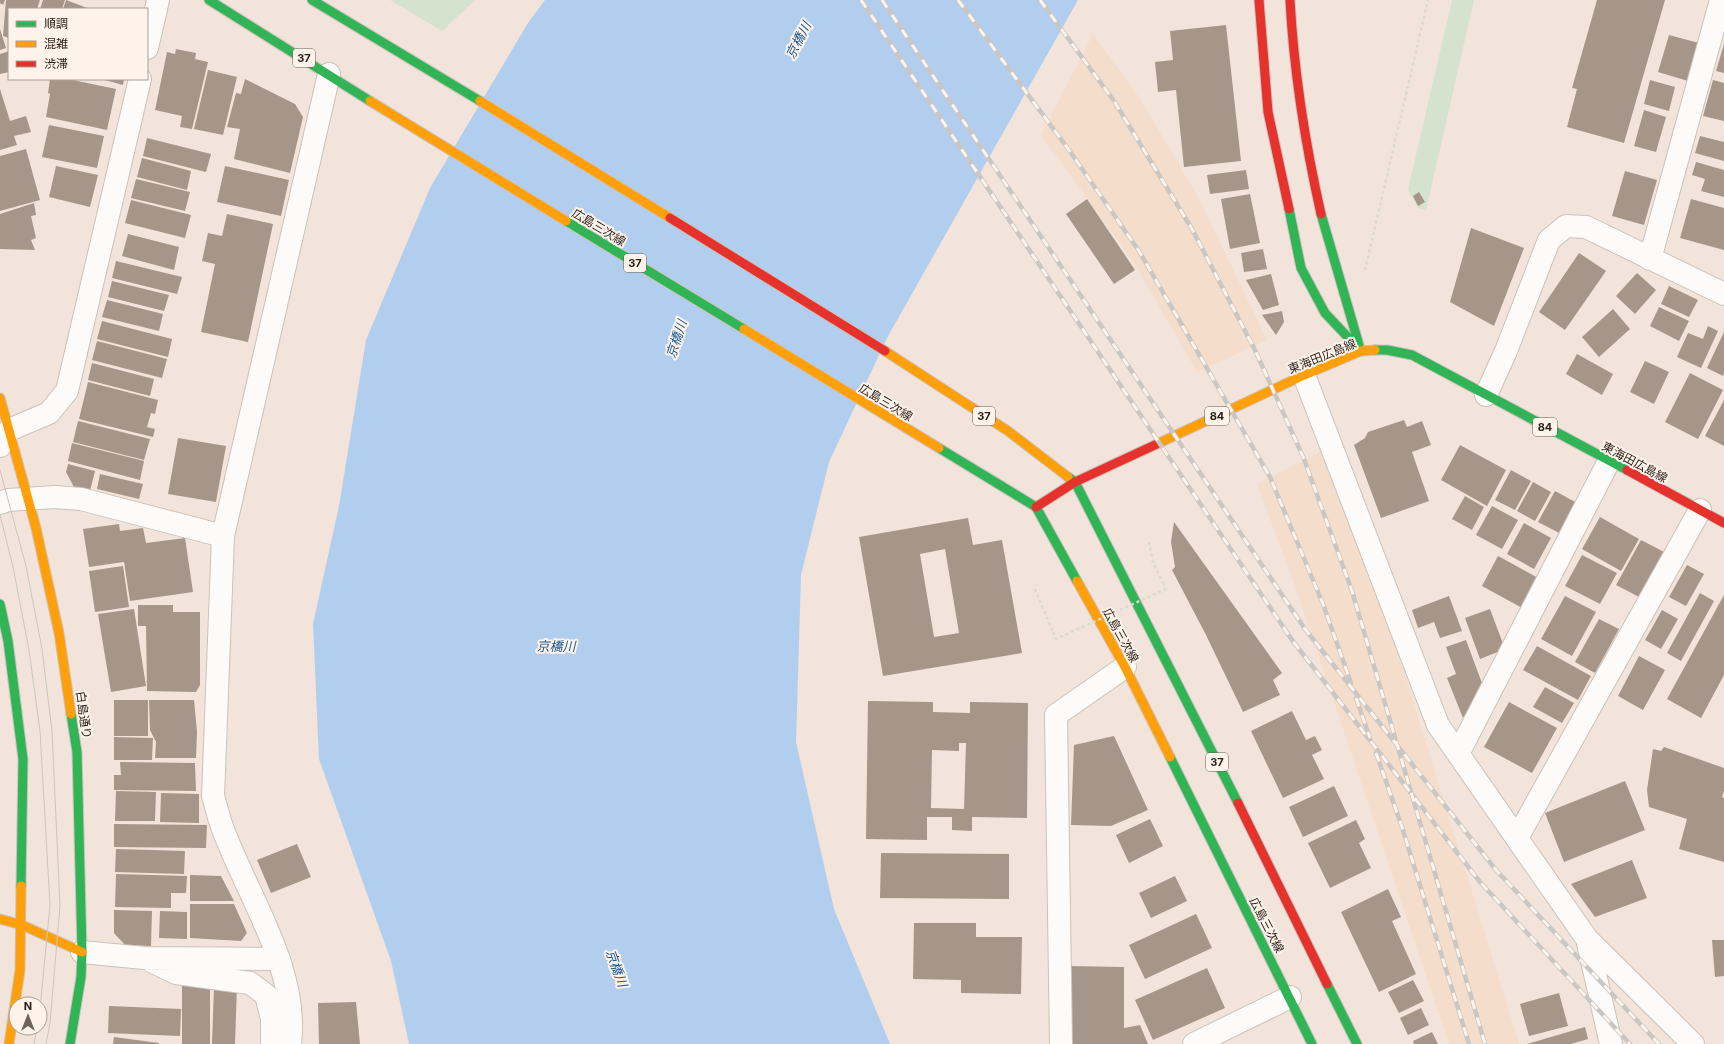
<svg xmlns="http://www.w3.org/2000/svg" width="1724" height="1044" font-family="Inter,'Noto Sans JP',sans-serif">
	<rect width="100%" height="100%" fill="#f2e4da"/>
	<path fill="#f4ddca" d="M 1093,34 L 1139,97 L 1198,197 L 1267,340 L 1197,372 L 1133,261 L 1041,135 Z
		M 1324,450 L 1397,649 L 1519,1044 L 1449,1044 L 1293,580 L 1257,484 Z"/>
	<path fill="#d5e2ce" d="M 390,0 L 475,0 L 442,31 Z
		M 1452,0 L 1474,0 L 1426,210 L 1418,208 L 1408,190 Z"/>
	<path fill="#b2ceee" d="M 545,0 L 1078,0 L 887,338 L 829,462 L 801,575 L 796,742 L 834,909 L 890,1044 L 409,1044 L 391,961 L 319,759 L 313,624 L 339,506 L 366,340 L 430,188 L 528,23 Z"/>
	<path fill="#a6968a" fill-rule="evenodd" d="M 0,0 L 5,0 L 3,5 L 0,3 Z
		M 6,0 L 40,0 L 37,9 L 9,9 L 9,38 L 3,36 Z
		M 43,0 L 65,0 L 62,9 L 40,9 Z
		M 66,0 L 90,9 L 63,9 Z
		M 1597,0 L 1665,0 L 1624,143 L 1567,127 L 1577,89 L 1572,88 Z
		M 1226,25 L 1241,161 L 1184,167 L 1176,90 L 1158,92 L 1155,62 L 1173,60 L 1170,31 Z
		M 0,29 L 6,48 L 0,50 Z
		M 1669,35 L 1699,43 L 1688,81 L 1658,72 Z
		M 1724,44 L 1724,73 L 1716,71 Z
		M 176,49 L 196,53 L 195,59 L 208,62 L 192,129 L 180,127 L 182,116 L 155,110 L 167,52 L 175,54 Z
		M 9,51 L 9,72 L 0,74 L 0,54 Z
		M 208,70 L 237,77 L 223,135 L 194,129 Z
		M 50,79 L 68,79 L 116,89 L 107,130 L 46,117 L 50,94 L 48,93 Z
		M 101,79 L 124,79 L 123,85 Z
		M 245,79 L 295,104 L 303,117 L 290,173 L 234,159 L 240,129 L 227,127 L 236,93 L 241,94 Z
		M 1650,80 L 1675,87 L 1669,111 L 1644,104 Z
		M 1713,80 L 1724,83 L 1724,121 L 1703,116 Z
		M 0,89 L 10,121 L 26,116 L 31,132 L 14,136 L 17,145 L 0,150 Z
		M 1644,110 L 1666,117 L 1656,152 L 1634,146 Z
		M 49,125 L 104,136 L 97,168 L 42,157 Z
		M 1700,136 L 1724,142 L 1724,161 L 1695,153 Z
		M 147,138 L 211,154 L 206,172 L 143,156 Z
		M 26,149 L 40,200 L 0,211 L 0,156 Z
		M 142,158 L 191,171 L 187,190 L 137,177 Z
		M 1696,162 L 1724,170 L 1724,197 L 1701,191 L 1705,179 L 1692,175 Z
		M 56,166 L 98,175 L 90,207 L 49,197 Z
		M 225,166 L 289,180 L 281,216 L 217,202 Z
		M 1246,170 L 1249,189 L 1210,194 L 1207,175 Z
		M 1625,171 L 1657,180 L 1644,225 L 1612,216 Z
		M 136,179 L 190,192 L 185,211 L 131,198 Z
		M 1419,192 L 1425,202 L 1418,206 L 1413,196 Z
		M 1250,194 L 1260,243 L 1230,249 L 1221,199 Z
		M 1087,199 L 1135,270 L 1114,284 L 1066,214 Z
		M 1691,199 L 1724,208 L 1724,250 L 1680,238 Z
		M 131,200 L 191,215 L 185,238 L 125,223 Z
		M 34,203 L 36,215 L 31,216 L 36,238 L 31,240 L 35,250 L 0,249 L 0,214 Z
		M 227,214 L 273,224 L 248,342 L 201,332 L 215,264 L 202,261 L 208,233 L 222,236 Z
		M 1471,228 L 1524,248 L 1494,326 L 1450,302 Z
		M 128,234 L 179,247 L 174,270 L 122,256 Z
		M 1263,249 L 1267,269 L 1244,272 L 1241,253 Z
		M 1579,253 L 1606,271 L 1565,330 L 1539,312 Z
		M 116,261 L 182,277 L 177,294 L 112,278 Z
		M 1637,273 L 1656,290 L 1635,314 L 1616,296 Z
		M 1271,274 L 1279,305 L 1263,310 L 1246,280 Z
		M 112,281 L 169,295 L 164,311 L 108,297 Z
		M 1669,286 L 1698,300 L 1689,317 L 1661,304 Z
		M 107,300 L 163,314 L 159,331 L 102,317 Z
		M 1659,307 L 1689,321 L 1679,341 L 1650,326 Z
		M 1613,309 L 1630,329 L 1599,357 L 1582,337 Z
		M 1282,311 L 1284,322 L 1276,335 L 1262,315 Z
		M 102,321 L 172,339 L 168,357 L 97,339 Z
		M 1708,326 L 1718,331 L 1701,368 L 1677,357 L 1688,333 L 1703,339 Z
		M 1724,332 L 1724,373 L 1723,376 L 1707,368 Z
		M 97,341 L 167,359 L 162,378 L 92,360 Z
		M 1577,354 L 1613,374 L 1602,395 L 1566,374 Z
		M 1645,361 L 1669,372 L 1654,404 L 1630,392 Z
		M 92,363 L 154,379 L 150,396 L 88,380 Z
		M 1690,373 L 1723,390 L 1698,439 L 1665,422 Z
		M 88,382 L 158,400 L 155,414 L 151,413 L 147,427 L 155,429 L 153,437 L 79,419 Z
		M 1724,400 L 1724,446 L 1705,436 Z
		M 1404,420 L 1407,427 L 1422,421 L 1431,445 L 1412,452 L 1429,501 L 1381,518 L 1354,445 L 1365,438 L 1368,432 Z
		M 78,421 L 150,439 L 144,460 L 73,442 Z
		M 178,438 L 226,446 L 216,502 L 168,494 Z
		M 72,443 L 144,461 L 140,480 L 68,461 Z
		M 1460,445 L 1506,470 L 1487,506 L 1441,480 Z
		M 68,464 L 95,471 L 90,491 L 74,487 L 66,472 Z
		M 1511,470 L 1531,481 L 1515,510 L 1495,500 Z
		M 100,474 L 143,484 L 139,499 L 97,489 Z
		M 1533,482 L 1551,492 L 1535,521 L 1517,511 Z
		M 1555,491 L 1579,504 L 1563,535 L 1538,522 Z
		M 1465,496 L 1484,507 L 1472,530 L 1452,519 Z
		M 1492,506 L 1518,520 L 1502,549 L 1476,535 Z
		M 1600,517 L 1639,539 L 1621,571 L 1582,549 Z
		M 968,518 L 973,545 L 1002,540 L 1022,653 L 883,676 L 859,537 ZM 945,549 L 959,633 L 934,637 L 920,554 Z
		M 1174,522 L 1282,673 L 1273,680 L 1280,695 L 1243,712 L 1206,635 L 1172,570 L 1175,567 L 1171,542 Z
		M 1524,523 L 1551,538 L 1534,569 L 1507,554 Z
		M 119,524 L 120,531 L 143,528 L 146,543 L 185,538 L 193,592 L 130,601 L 124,562 L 89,567 L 83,529 Z
		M 1641,540 L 1668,554 L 1643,599 L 1616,585 Z
		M 1582,555 L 1617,573 L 1600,604 L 1565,586 Z
		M 1498,556 L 1540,579 L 1524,609 L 1482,586 Z
		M 1687,565 L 1704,574 L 1686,606 L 1669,597 Z
		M 123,566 L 129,607 L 95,612 L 89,571 Z
		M 1700,593 L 1714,601 L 1681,661 L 1667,653 Z
		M 1724,595 L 1724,675 L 1701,718 L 1667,699 Z
		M 1449,596 L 1462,631 L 1440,638 L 1434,622 L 1418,628 L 1412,610 Z
		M 1565,596 L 1596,612 L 1572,656 L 1541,639 Z
		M 138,605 L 173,605 L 173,612 L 200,612 L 200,685 L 196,692 L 147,691 L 146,626 L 138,626 Z
		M 134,609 L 146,686 L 111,692 L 98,614 Z
		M 1490,609 L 1505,649 L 1480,659 L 1465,618 Z
		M 1662,610 L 1678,619 L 1661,649 L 1645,640 Z
		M 1599,619 L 1619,629 L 1595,673 L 1575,662 Z
		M 1466,640 L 1483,686 L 1463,718 L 1447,678 L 1456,674 L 1446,647 Z
		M 1537,646 L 1591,676 L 1578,700 L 1523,670 Z
		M 1639,656 L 1665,670 L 1643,710 L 1618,696 Z
		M 1545,687 L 1574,703 L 1562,723 L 1533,707 Z
		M 114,700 L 148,700 L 148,736 L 114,736 Z
		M 149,700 L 194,700 L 197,732 L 196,758 L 155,758 L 156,742 L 150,730 Z
		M 868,701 L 933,702 L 933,712 L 970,713 L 970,702 L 1028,703 L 1027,818 L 972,817 L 972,831 L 952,830 L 952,817 L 927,817 L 927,840 L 866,839 ZM 959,743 L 966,743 L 964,809 L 931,808 L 932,750 L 959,751 Z
		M 1509,702 L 1557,728 L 1532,773 L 1484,747 Z
		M 1292,711 L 1306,740 L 1315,736 L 1322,750 L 1312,755 L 1324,779 L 1283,798 L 1251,731 Z
		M 1114,736 L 1148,810 L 1111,826 L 1071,825 L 1074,745 Z
		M 114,737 L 153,738 L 152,760 L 114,760 Z
		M 1664,747 L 1724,768 L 1724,791 L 1722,797 L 1724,798 L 1724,862 L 1679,849 L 1687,819 L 1649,807 L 1647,790 L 1653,749 L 1661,751 Z
		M 120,762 L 195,763 L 196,791 L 114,790 L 114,775 L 121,775 Z
		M 1625,781 L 1645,830 L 1564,862 L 1545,813 Z
		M 1334,786 L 1348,816 L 1303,837 L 1289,807 Z
		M 116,791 L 156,792 L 155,821 L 115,821 Z
		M 161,793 L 199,794 L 199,823 L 160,822 Z
		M 1150,819 L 1163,846 L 1129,863 L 1116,835 Z
		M 1356,820 L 1365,839 L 1359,843 L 1371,868 L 1330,888 L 1308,843 Z
		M 114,824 L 207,825 L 206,848 L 114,847 Z
		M 297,844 L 311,877 L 271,893 L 257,860 Z
		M 116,849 L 185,851 L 184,874 L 115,872 Z
		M 881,853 L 1009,854 L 1009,899 L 880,898 Z
		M 1632,860 L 1647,898 L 1595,917 L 1571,884 Z
		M 116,874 L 187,876 L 186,893 L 171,893 L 171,908 L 115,907 Z
		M 190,875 L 221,876 L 234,901 L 190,901 Z
		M 1175,876 L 1187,901 L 1151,918 L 1139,893 Z
		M 1388,889 L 1401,917 L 1392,921 L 1416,974 L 1379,992 L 1341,912 Z
		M 190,904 L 234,904 L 247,933 L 241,941 L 190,938 Z
		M 114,910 L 152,911 L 151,946 L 125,945 L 114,933 Z
		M 160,911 L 187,912 L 187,939 L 159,938 Z
		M 1196,914 L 1212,948 L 1145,979 L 1129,945 Z
		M 914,923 L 976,923 L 976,937 L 1022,937 L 1021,994 L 961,993 L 961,980 L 913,979 Z
		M 1712,940 L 1724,940 L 1724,976 L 1715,977 Z
		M 1067,966 L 1124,967 L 1124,1028 L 1140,1025 L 1148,1044 L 1066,1044 Z
		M 1207,968 L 1225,1008 L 1153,1040 L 1135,1000 Z
		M 1413,980 L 1424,1001 L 1399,1013 L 1388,992 Z
		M 182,984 L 210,985 L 210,1044 L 182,1044 Z
		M 214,986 L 237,986 L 235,1044 L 212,1044 Z
		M 1559,993 L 1568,1026 L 1529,1036 L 1520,1004 Z
		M 356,1002 L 360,1044 L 319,1044 L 318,1003 Z
		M 109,1006 L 181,1009 L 180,1036 L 108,1033 Z
		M 1421,1008 L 1429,1025 L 1408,1035 L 1400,1018 Z
		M 1585,1027 L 1588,1039 L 1571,1044 L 1527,1044 Z
		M 1432,1032 L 1438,1044 L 1414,1044 L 1413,1041 Z
		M 114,1037 L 159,1043 L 159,1044 L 113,1044 Z"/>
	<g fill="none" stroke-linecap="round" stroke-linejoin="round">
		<g stroke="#ccc2b9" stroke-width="24">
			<path id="street" d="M 147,48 L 158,0
				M 1650,259 L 1721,0
				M 1304,375 L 1438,725 L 1587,939 L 1693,1044
				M 1486,395 L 1506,351 L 1549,240 L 1566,226 L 1586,227 L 1724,294
				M 0,446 L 9,430 L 49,413 L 67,391 L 140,79
				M 0,503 L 8,500 L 55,497 L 81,499 L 223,536
				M 1458,754 L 1609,461
				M 1517,838 L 1700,510
				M 1587,939 L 1611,1044
				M 82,952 L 144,958 L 279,959
				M 153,962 L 176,973 L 250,983 L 266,995 L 272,1019 L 272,1044
				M 290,1044 C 299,972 251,901 226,837 C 220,824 217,809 213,796 L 223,536 L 329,74
				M 1061,1044 L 1056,715 L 1125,667
				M 1194,1044 L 1290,997"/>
		</g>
		<g stroke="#ccc2b9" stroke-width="11">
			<path id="fast" d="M 209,0 L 370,101
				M 312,0 L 480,101
				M 1289,209 L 1301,268 L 1325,313 L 1361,351
				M 1321,214 L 1359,345
				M 566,221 L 744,329
				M 1375,350 L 1387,350 L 1412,355 L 1627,470
				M 939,448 L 1036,507 L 1077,581
				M 1068,477 L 1075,482 L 1238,803
				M 0,604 L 8,641 L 23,759 L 21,886
				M 1170,757 L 1312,1044
				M 1327,984 L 1357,1044
				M 70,1044 L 81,977 L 82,952 L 77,752 L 71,714"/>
		</g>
		<g stroke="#ccc2b9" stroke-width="11">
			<path id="slow" d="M 370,101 L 566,221
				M 480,101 L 670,218
				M 744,329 L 939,448
				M 885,351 L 1008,431 L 1068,477
				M 0,398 L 36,528 L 59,633 L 71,714
				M 1157,444 L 1304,375 L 1361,351 L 1375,350
				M 1077,581 L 1125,667 L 1170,757
				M 0,919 L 22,925 L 82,952
				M 9,1044 L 20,970 L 21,886"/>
		</g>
		<g stroke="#ccc2b9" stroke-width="11">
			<path id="jam" d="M 1259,0 L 1268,112 L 1289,209
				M 1290,0 C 1294,73 1305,143 1321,214
				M 670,218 L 885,351
				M 1627,470 L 1724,523
				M 1036,507 L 1075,482 L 1157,444
				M 1238,803 L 1327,984"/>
		</g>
		<path stroke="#dcd8d5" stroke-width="2.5" stroke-dasharray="3 3" stroke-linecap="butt" d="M 1365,270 L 1428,0
			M 1149,542 L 1153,562 L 1163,583
			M 1035,589 L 1053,632"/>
		<use href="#street" stroke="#fdfbf9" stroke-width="22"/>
		<use href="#fast" stroke="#30b455" stroke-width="9"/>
		<use href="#slow" stroke="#ff9f0a" stroke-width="9"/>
		<use href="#jam" stroke="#e5322d" stroke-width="9"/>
		<path stroke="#cac6c3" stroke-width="1" d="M 0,470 L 26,566 L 42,649 L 52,731 L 60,906 L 50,1023 L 46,1044
			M 0,515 L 13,567 L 29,650 L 40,731 L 50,905 L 40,1009
			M 34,1044 L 37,1028"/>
		<g stroke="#cac6c3" stroke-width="4.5">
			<path id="rail" d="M 861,0 L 1292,640 L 1480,882 L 1630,1044
				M 882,0 L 1305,629 L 1496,870 L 1659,1044
				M 958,0 L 1069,150 L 1139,251 L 1270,477 L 1323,604 L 1351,683
				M 1040,0 L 1114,101 L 1192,229 L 1255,350 L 1304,459 L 1352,591 L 1485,1044
				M 1356,698 L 1370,738
				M 1376,753 L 1402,827 L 1469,1044"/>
		</g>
		<use href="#rail" stroke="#fdf3eb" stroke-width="3" stroke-dasharray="9" stroke-linecap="butt"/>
		<path stroke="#dcd8d5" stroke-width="2.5" stroke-dasharray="3 3" stroke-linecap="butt" d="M 1053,632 L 1056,639 L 1166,589 L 1163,583"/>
	</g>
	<g text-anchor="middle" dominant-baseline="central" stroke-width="4" stroke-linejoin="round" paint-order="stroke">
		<g fill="#fdf3eb" stroke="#675e57" stroke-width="1">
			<rect x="293" y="49" width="22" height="18" rx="3"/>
			<rect x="624" y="254" width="22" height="18" rx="3"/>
			<rect x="973" y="407" width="22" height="18" rx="3"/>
			<rect x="1205" y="407" width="24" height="18" rx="3"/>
			<rect x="1533" y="418" width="24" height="18" rx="3"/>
			<rect x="1206" y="753" width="22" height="18" rx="3"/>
		</g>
		<g font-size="11" font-weight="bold" fill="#271e17">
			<text x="304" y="58">37</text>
			<text x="635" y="263">37</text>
			<text x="984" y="416">37</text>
			<text x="1217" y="416">84</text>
			<text x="1545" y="427">84</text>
			<text x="1217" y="762">37</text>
		</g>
		<g font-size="12" fill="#271e17" stroke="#fdf3eb">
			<text transform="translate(599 227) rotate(31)">広島三次線</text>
			<text transform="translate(1322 356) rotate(-22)">東海田広島線</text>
			<text transform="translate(886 402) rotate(31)">広島三次線</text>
			<text transform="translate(1635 462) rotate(28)">東海田広島線</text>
			<text transform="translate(1121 635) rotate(61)">広島三次線</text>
			<text transform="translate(84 715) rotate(82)">白島通り</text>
			<text transform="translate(1267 925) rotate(63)">広島三次線</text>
		</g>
		<g font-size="13" font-style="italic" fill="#185793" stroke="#fdf3eb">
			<text transform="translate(798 40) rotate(-63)">京橋川</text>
			<text transform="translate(676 339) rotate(-72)">京橋川</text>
			<text x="556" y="646">京橋川</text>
			<text transform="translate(617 968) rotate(70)">京橋川</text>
		</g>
	</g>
	<rect x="8" y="8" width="140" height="72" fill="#fdf3eb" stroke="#a79e96"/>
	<rect x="16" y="21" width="20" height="6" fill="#30b455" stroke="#a79e96"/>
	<text x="44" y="28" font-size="12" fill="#271e17">順調</text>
	<rect x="16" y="41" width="20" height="6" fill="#ff9f0a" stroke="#a79e96"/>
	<text x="44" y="48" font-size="12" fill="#271e17">混雑</text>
	<rect x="16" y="61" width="20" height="6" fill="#e5322d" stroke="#a79e96"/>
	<text x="44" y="68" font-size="12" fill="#271e17">渋滞</text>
	<g transform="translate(28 1016)"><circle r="19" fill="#fdf3eb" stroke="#a79e96"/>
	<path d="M0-3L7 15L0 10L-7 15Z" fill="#6e635b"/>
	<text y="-6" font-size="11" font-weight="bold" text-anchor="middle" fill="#271e17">N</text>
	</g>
</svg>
